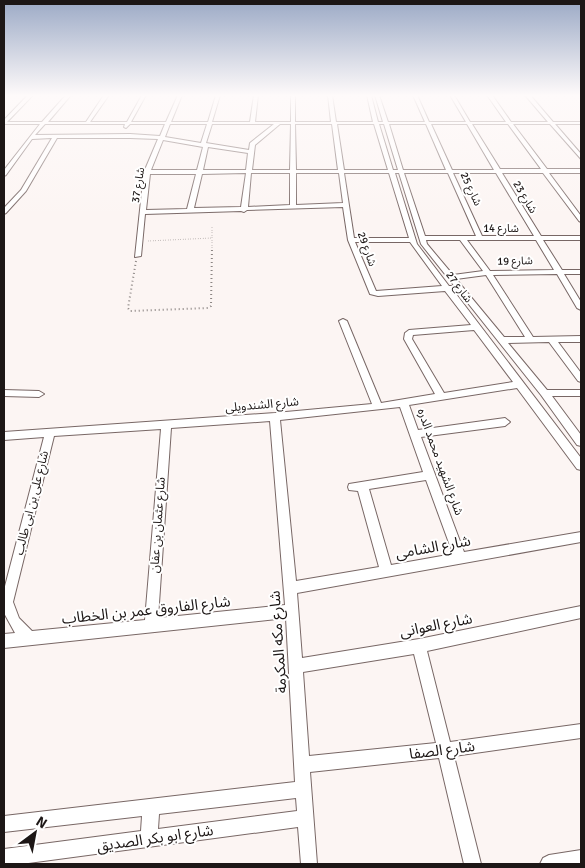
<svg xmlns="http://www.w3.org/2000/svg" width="585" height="868" font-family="Signika,'Noto Sans Arabic',sans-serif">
	<rect width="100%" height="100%" fill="#fcf5f3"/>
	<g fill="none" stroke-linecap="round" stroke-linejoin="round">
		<g stroke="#786765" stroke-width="2">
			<path id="minor" d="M 28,95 L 33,95 L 7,122 L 42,122 L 66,95 L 71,95 L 48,122 L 86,122 L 104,95 L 109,95 L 90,122 L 127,122 L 142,95 L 146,95 L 131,122 L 166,122 L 178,95 L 182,95 L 171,122 L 208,122 L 216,95 L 220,95 L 212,122 L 250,122 L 254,95 L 258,95 L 255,122 L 291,122 L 291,95 L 295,95 L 295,122 L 331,122 L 328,95 L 332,95 L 336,122 L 373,122 L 367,95 L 371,95 L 378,122 L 383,122 L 375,95 L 379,95 L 388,122 L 425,122 L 413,95 L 417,95 L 429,122 L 466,122 L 450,95 L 454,95 L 470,122 L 506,122 L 487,95 L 492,95 L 511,122 L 548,122 L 525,95 L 530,95 L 553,122 L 581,122 L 581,124 L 555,124 L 581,154 L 581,159 L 550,124 L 513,124 L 547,169 L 581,169 L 581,173 L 549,173 L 581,216 L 581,222 L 579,221 L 543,173 L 502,173 L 541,236 L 581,236 L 581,240 L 543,240 L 562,270 L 581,270 L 581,274 L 564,274 L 581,302 L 581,310 L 577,308 L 557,274 L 493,275 L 533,337 L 581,336 L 581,342 L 558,342 L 581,373 L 581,382 L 578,381 L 549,342 L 508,343 L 547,390 L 581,390 L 581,396 L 552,396 L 581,435 L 581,446 L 577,445 L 541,395 L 421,244 L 399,173 L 395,173 L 417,244 L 449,286 L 454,286 L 455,288 L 453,290 L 581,458 L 581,470 L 577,469 L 517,388 L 409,405 L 418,430 L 505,418 L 510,422 L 505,426 L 421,437 L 464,552 L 581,532 L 581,542 L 297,593 L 302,658 L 419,639 L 581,606 L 581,618 L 427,651 L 450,742 L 581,724 L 581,738 L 454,756 L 481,864 L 464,864 L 439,758 L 310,772 L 317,864 L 301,864 L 298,827 L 21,864 L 4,864 L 4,849 L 141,831 L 142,816 L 4,832 L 4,816 L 295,782 L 286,618 L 4,648 L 4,634 L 15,633 L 4,613 L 4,590 L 44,437 L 4,440 L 4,432 L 275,413 L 372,404 L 339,321 L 343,319 L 347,321 L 381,403 L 435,394 L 404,339 L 405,333 L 409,330 L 471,325 L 445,291 L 378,296 L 370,294 L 348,240 L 343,207 L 247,210 L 244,212 L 241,211 L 145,214 L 141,256 L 135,257 L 144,172 L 158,139 L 130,138 L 57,138 L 26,191 L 6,213 L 4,214 L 4,208 L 21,190 L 52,138 L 32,139 L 6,175 L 4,176 L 4,170 L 40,124 L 4,124 L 4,120 ZM 45,124 L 125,124 L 124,127 L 126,128 L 130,124 L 165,124 L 160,136 L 130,134 L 35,135 ZM 170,124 L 207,124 L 201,143 L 165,137 ZM 212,124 L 274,124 L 250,143 L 249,150 L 206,143 ZM 280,124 L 291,124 L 290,170 L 252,170 L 255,145 ZM 295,124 L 332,124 L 338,170 L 296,170 ZM 337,124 L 374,124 L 388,170 L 344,170 ZM 379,124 L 384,124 L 398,170 L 393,170 ZM 389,124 L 426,124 L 446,170 L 403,170 ZM 431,124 L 467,124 L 494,170 L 452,170 ZM 472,124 L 508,124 L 541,169 L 500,169 ZM 163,140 L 203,147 L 197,170 L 151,170 ZM 208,147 L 248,153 L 246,170 L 203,170 ZM 246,173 L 241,207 L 194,208 L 202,174 ZM 251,173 L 290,173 L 290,205 L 248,207 ZM 296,173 L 339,173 L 343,203 L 296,205 ZM 344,173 L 389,173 L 409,238 L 354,238 ZM 404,173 L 448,173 L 476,236 L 425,236 ZM 453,173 L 496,173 L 534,236 L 482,236 ZM 150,174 L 196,174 L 187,209 L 146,210 ZM 426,240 L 460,240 L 483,271 L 453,275 L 427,244 ZM 467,240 L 536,240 L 554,270 L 490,271 ZM 355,242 L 410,242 L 442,286 L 376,291 ZM 486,275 L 525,337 L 504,337 L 456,279 ZM 474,330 L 513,382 L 444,393 L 412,339 L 413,335 ZM 400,407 L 423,472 L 349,484 L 348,487 L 349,490 L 358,491 L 379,567 L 296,581 L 280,420 ZM 270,421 L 285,605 L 158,618 L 171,428 ZM 161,429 L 145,620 L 32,631 L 19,618 L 13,602 L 54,436 ZM 426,480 L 453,554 L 391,565 L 369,489 ZM 414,654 L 436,743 L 309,756 L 303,672 ZM 296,798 L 297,811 L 158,829 L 159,814 Z
				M 4,390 L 39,391 L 44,394 L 39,397 L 4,396 Z
				M 581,850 L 581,864 L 540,864 L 543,858 L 549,855 Z"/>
		</g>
		<path stroke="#8b8583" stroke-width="1" stroke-dasharray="0.5 2" stroke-linecap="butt" d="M 148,241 L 212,238
			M 212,248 L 212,226"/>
		<path stroke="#8b8583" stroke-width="2" stroke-dasharray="1 3" stroke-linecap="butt" d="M 136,261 L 128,308 L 130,311 L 208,308 L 211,306 L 212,247"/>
		<use href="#minor" fill="#fff" fill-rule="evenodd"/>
	</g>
	<linearGradient id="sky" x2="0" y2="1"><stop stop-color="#9caac6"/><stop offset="0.44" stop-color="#fefafa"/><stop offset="1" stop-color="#fefafa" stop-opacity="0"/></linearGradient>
	<rect width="585" height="217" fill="url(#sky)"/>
	<g text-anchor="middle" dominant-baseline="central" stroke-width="4" stroke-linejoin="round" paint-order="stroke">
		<g font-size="11" fill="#1d1716" stroke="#fff">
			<text transform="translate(138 185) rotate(-81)">شارع 37</text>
			<text transform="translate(471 189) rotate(65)">شارع 25</text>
			<text transform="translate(525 197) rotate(59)">شارع 23</text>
			<text x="501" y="228">شارع 14</text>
			<text transform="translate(367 249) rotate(70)">شارع 29</text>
			<text transform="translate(515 261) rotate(-1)">شارع 19</text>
			<text transform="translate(459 287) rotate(53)">شارع 27</text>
		</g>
		<g font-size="12" fill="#1d1716" stroke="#fff">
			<text transform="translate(262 405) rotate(-5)">شارع الشندويلى</text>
			<text transform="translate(440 462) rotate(70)">شارع الشهيد محمد الدره</text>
			<text transform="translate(32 503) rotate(-76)">شارع على بن ابى طالب</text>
			<text transform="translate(158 525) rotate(-86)">شارع عثمان بن عفان</text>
		</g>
		<g font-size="15" fill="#1d1716" stroke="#fff">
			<text transform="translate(433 547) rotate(-10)">شارع الشامى</text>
			<text transform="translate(146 610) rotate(-6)">شارع الفاروق عمر بن الخطاب</text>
			<text transform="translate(436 625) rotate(-11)">شارع العوانى</text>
			<text transform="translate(278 642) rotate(-94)">شارع مكه المكرمة</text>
			<text transform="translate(442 750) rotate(-7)">شارع الصفا</text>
			<text transform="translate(155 838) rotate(-8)">شارع ابو بكر الصديق</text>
		</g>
	</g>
	<rect width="585" height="868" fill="none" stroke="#1d1716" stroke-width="10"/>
	<g transform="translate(35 833) rotate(32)" stroke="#ffffff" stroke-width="4" paint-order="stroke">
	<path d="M0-4L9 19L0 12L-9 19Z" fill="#1d1716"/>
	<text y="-8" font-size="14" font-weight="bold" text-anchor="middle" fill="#1d1716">N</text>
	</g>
</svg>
